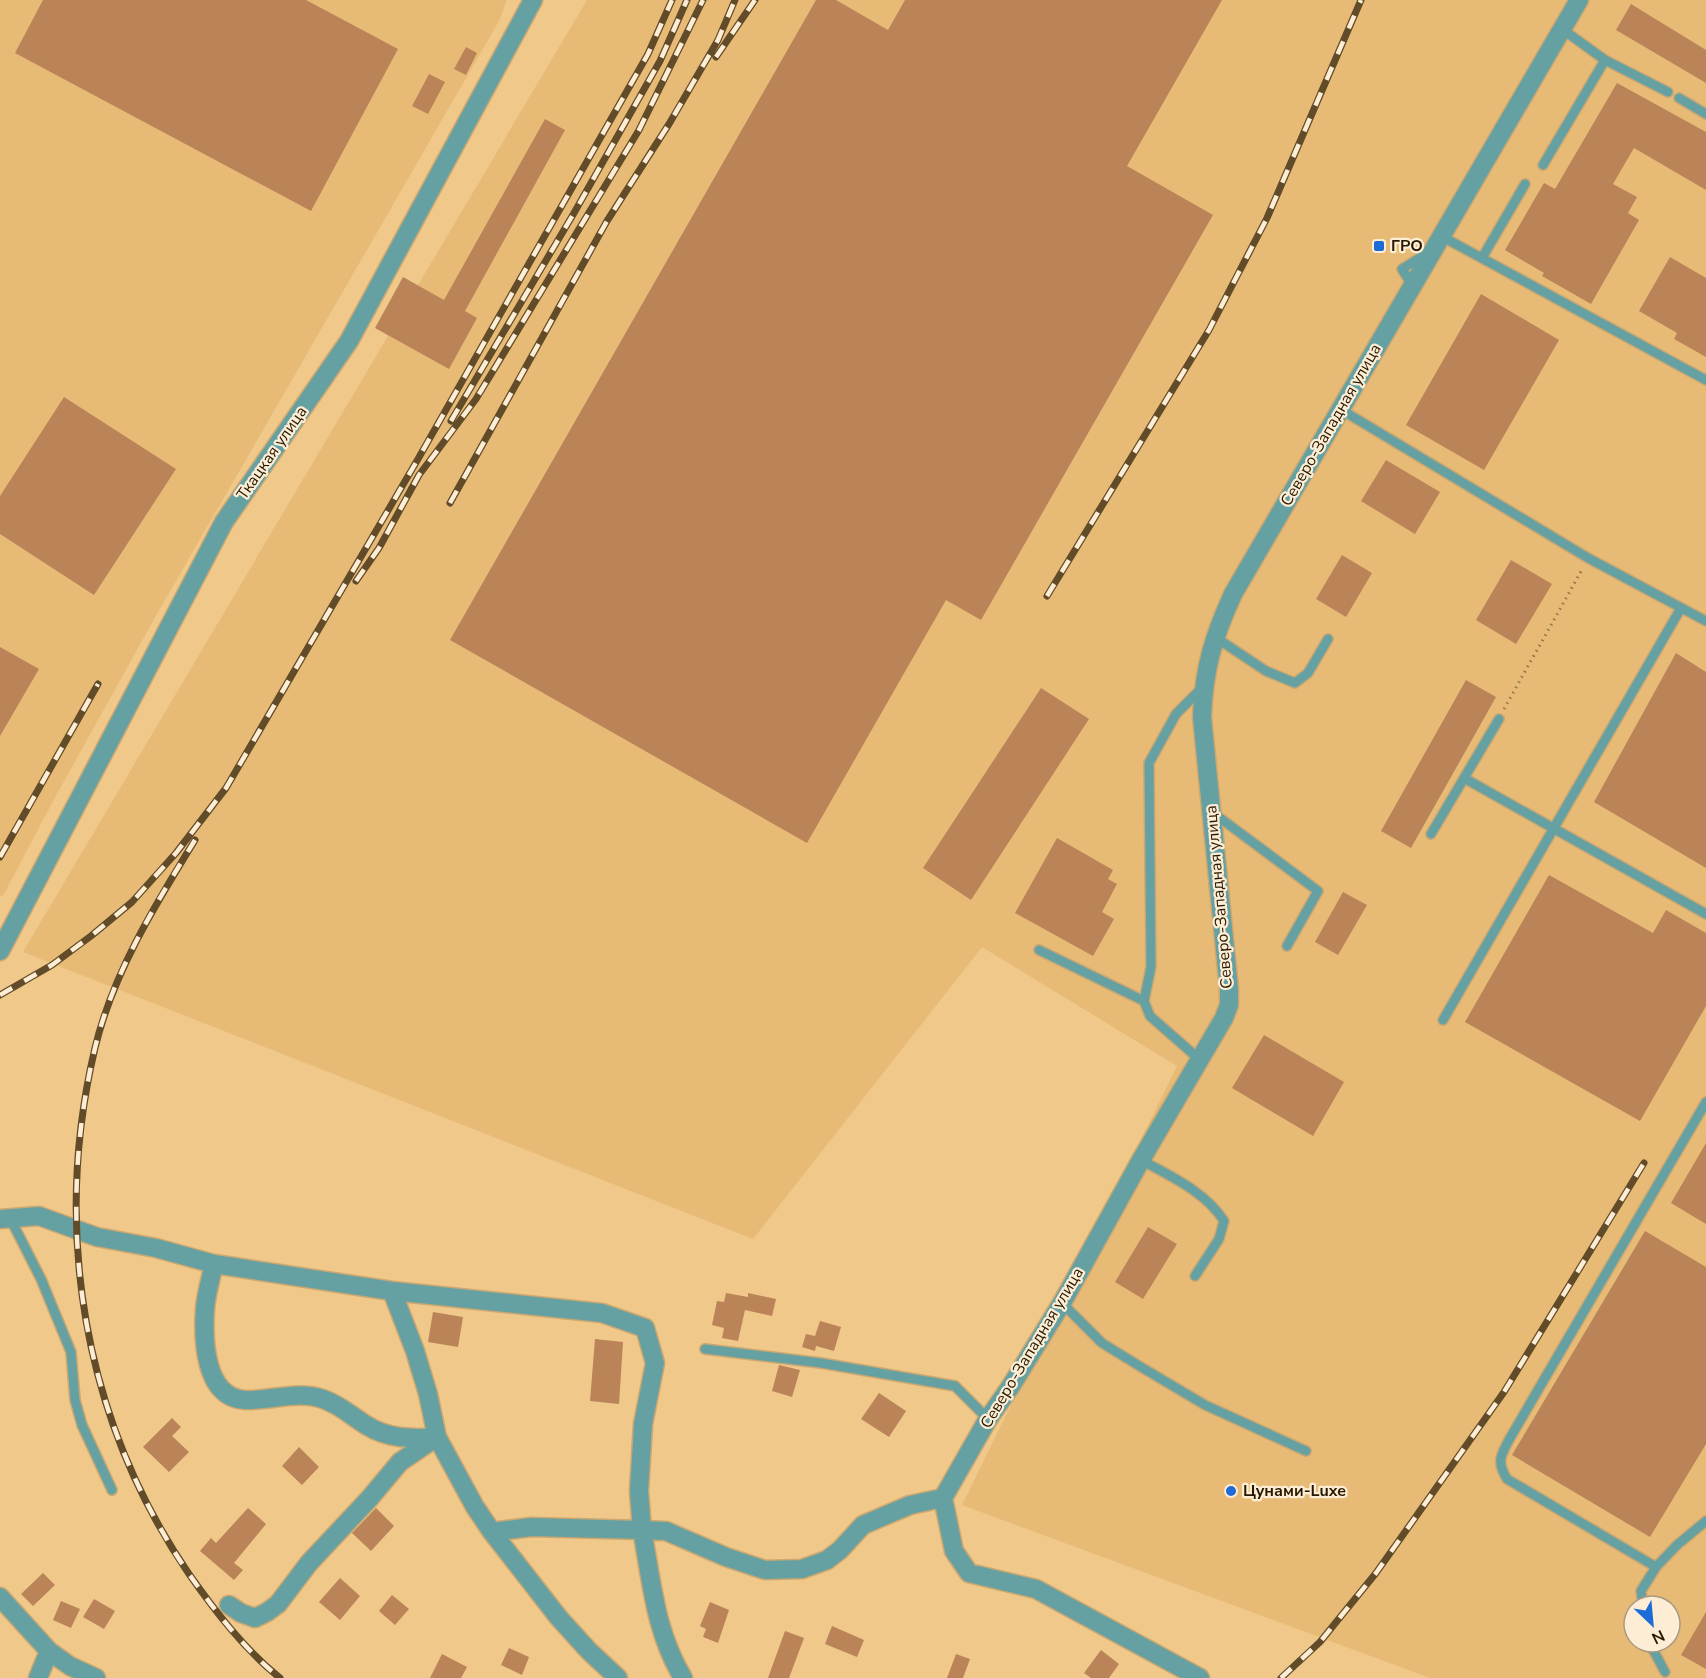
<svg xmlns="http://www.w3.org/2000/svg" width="1706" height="1678" font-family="'Nunito Sans',sans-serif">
	<rect width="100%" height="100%" fill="#efc88a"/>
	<path fill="#e7bb76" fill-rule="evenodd" d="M 0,0 L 507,0 L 499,21 L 158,612 L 52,803 L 4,894 L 0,897 Z
		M 587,0 L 1706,0 L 1706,1678 L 1430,1678 L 962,1505 L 1177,1066 L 982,947 L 753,1239 L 23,952 ZM 1634,1606 L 1670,1606 L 1670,1642 L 1634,1642 Z"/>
	<path fill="#bb8358" d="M 43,0 L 306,0 L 398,49 L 311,211 L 15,53 Z
		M 816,0 L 836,0 L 888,30 L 905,0 L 1222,0 L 1127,166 L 1213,215 L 981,620 L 946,600 L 807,843 L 450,640 Z
		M 1631,4 L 1706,50 L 1706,83 L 1616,30 Z
		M 466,47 L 477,53 L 466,75 L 454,69 Z
		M 429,74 L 445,82 L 428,114 L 412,106 Z
		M 1617,83 L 1706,132 L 1706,190 L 1634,148 L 1613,184 L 1637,197 L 1628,213 L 1639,220 L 1591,304 L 1542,276 L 1544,273 L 1505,250 L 1544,183 L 1555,189 Z
		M 545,119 L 565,130 L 465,311 L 477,318 L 449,369 L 375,328 L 403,277 L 444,300 Z
		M 1670,257 L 1706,278 L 1706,357 L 1674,339 L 1677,333 L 1639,311 Z
		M 1481,294 L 1559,340 L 1484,470 L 1406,425 Z
		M 64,397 L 176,469 L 94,595 L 0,534 L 0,496 Z
		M 1386,460 L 1440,492 L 1415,534 L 1361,501 Z
		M 1342,555 L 1372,573 L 1346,617 L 1316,599 Z
		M 1511,560 L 1552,584 L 1516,644 L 1476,620 Z
		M 0,647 L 39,669 L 0,736 Z
		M 1676,653 L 1706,672 L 1706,868 L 1594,802 Z
		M 1466,680 L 1496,697 L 1411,848 L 1381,831 Z
		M 1041,688 L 1089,719 L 971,900 L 923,868 Z
		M 1057,838 L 1113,870 L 1108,879 L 1117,884 L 1102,912 L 1114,919 L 1093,956 L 1015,913 Z
		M 1549,875 L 1653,933 L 1666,910 L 1706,933 L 1706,1006 L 1640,1121 L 1465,1022 Z
		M 1343,892 L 1367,905 L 1338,955 L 1315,942 Z
		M 1264,1035 L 1344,1082 L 1313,1136 L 1232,1088 Z
		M 1706,1143 L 1706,1224 L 1671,1203 Z
		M 1148,1227 L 1177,1244 L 1143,1299 L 1115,1282 Z
		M 1645,1231 L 1706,1267 L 1706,1444 L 1650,1537 L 1512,1455 Z
		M 726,1293 L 748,1297 L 748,1293 L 776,1299 L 772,1316 L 745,1310 L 738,1341 L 722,1338 L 724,1328 L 712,1325 L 717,1301 L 724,1302 Z
		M 433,1312 L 463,1317 L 458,1347 L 428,1342 Z
		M 820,1321 L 841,1327 L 834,1351 L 816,1346 L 815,1351 L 802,1347 L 806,1334 L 815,1336 Z
		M 595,1339 L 623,1342 L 619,1404 L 590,1401 Z
		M 779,1365 L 800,1370 L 792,1397 L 772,1391 Z
		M 879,1393 L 906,1411 L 889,1437 L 861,1419 Z
		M 172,1418 L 181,1427 L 172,1436 L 189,1452 L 169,1472 L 143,1447 Z
		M 299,1447 L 319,1467 L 302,1485 L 282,1466 Z
		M 248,1508 L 266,1524 L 234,1563 L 243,1570 L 234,1580 L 200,1551 L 211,1538 L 216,1543 Z
		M 376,1508 L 394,1526 L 371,1551 L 352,1533 Z
		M 43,1573 L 55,1585 L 33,1606 L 21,1594 Z
		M 340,1578 L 360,1596 L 340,1620 L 319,1602 Z
		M 392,1595 L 409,1609 L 395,1625 L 379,1611 Z
		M 94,1599 L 115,1611 L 104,1629 L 83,1617 Z
		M 61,1601 L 80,1609 L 71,1628 L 53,1620 Z
		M 710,1602 L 729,1610 L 718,1643 L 703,1637 L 706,1629 L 700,1626 Z
		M 1706,1612 L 1706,1669 L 1681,1655 Z
		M 832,1626 L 864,1640 L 857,1657 L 825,1644 Z
		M 785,1631 L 804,1638 L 789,1678 L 768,1678 Z
		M 509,1648 L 529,1657 L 522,1675 L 501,1665 Z
		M 1101,1650 L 1119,1664 L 1109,1678 L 1091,1678 L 1084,1673 Z
		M 442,1654 L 467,1667 L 461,1678 L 430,1678 Z
		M 956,1654 L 970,1659 L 963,1678 L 947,1678 Z"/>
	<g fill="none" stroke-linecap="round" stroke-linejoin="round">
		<g stroke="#cba871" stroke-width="12">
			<path id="lane" d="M 1562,29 L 1605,60 L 1668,92
				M 1679,98 L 1706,114
				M 1543,165 L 1605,60
				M 1441,236 L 1706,380
				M 1482,258 L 1525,184
				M 1412,285 L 1402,269 L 1426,254
				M 1340,409 L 1588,558 L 1706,621
				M 1215,637 L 1266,671 L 1295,683 L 1308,673 L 1328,639
				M 1464,778 L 1706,914
				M 1212,812 L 1318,891 L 1287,946
				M 1431,834 L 1499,719
				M 1039,950 L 1144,1001
				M 1443,1020 L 1681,608
				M 1199,1059 L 1150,1016 L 1144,1001 L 1151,967 L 1149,763 L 1176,714 L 1202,688
				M 1141,1160 C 1170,1176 1206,1192 1224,1221 L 1219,1239 L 1195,1276
				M 10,1218 L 41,1279 L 71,1352 L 75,1400 L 82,1425 L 112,1490
				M 1062,1303 L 1102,1343 L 1141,1367 L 1205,1405 L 1306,1451
				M 705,1349 L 821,1363 L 955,1386 L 988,1419
				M 1656,1567 L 1507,1479 C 1496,1461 1501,1455 1510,1438 L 1706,1102
				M 1643,1606 L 1641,1591 L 1656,1567 L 1677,1545 L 1706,1521
				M 1649,1642 L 1665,1672"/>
		</g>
		<g stroke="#cba871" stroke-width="21">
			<path id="street" d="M 0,951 L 224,522 L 349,341 L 533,0
				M 0,1219 L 39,1216 L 97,1237 L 156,1248 L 214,1264 L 392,1291 L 602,1313 L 645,1328 L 655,1363 L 643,1424 L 639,1491 L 642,1530 L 666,1531 L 726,1557 L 765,1570 L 802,1569 L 827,1560 L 840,1550 L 863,1525 L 910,1505 L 943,1498 L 988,1419 L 1011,1386 L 1062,1303 L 1141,1160 L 1224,1018 L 1229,1005 L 1229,989 L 1202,717 C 1204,668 1213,638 1233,594 L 1579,0
				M 214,1264 C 211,1278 206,1294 205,1309 C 203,1338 204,1398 245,1400 C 270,1401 299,1390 323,1399 C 342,1406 350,1415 366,1425 C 388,1439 411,1439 437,1437
				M 392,1291 L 415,1351 L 428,1394 L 437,1437 L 475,1507 L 492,1532 L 559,1618 L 589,1651 L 618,1678
				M 943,1498 L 954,1551 L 969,1573 L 1036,1589 L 1200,1678
				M 492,1532 L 531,1527 L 642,1530 C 652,1583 655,1631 683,1678
				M 0,1597 L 49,1651 L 70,1666 L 96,1678
				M 229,1605 L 241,1613 L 255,1618 L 267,1612 L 278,1604 L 309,1563 L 369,1499 L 400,1462 L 435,1438
				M 38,1678 L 49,1651"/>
		</g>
		<path stroke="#93774b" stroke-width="3" stroke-dasharray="1.5 4.5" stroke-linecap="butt" d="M 1504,709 L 1583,568"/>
		<use href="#lane" stroke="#65a1a3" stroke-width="9"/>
		<use href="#street" stroke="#65a1a3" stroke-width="18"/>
		<g stroke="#614b29" stroke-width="7">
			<path id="rail" d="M 716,57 L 755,0
				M 451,421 L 574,213 L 660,61 L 687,0
				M 450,503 L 607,221 L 669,124 L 718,40 L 735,0
				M 356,581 L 379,548 L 419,475 L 476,399 L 639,130 L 703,0
				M 1047,596 L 1209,330 L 1267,218 L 1361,0
				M 195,840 C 155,905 113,973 95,1048 C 52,1230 83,1419 189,1574 C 215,1611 244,1649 280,1678
				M 0,857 L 98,684
				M 0,995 L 52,965 L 91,936 L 132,902 L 176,853 L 226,788 L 418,459 L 648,54 L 672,0
				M 1281,1678 L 1320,1642 L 1376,1573 L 1504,1392 L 1644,1163"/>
		</g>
		<use href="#rail" stroke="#fdedd5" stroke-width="4.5" stroke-dasharray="14" stroke-linecap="butt"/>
	</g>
	<g fill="#1d6bd6" stroke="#fdedd5" stroke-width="2">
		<rect x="1373" y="240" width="12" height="12" rx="3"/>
		<circle cx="1231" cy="1491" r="6"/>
	</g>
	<g text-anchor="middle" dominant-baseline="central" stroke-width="4.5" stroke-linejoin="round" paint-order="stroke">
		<g font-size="16" font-weight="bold" fill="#271801" stroke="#fdedd5" text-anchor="start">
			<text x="1391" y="246">ГРО</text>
			<text x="1243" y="1491">Цунами-Luxe</text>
		</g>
		<g font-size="16" fill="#271801" stroke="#fdedd5">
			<text transform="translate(1331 425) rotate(-60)">Северо-Западная улица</text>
			<text transform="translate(272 453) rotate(-55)">Ткацкая улица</text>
			<text transform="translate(1219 897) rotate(-95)">Северо-Западная улица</text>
			<text transform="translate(1032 1348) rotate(-59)">Северо-Западная улица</text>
		</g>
	</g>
	<g transform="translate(1652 1624) rotate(154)"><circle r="28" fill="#fdedd5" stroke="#a79880" stroke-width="1.5"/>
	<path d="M0-4.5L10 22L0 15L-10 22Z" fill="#1d6bd6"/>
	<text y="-9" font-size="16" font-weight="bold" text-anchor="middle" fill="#271801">N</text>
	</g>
</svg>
